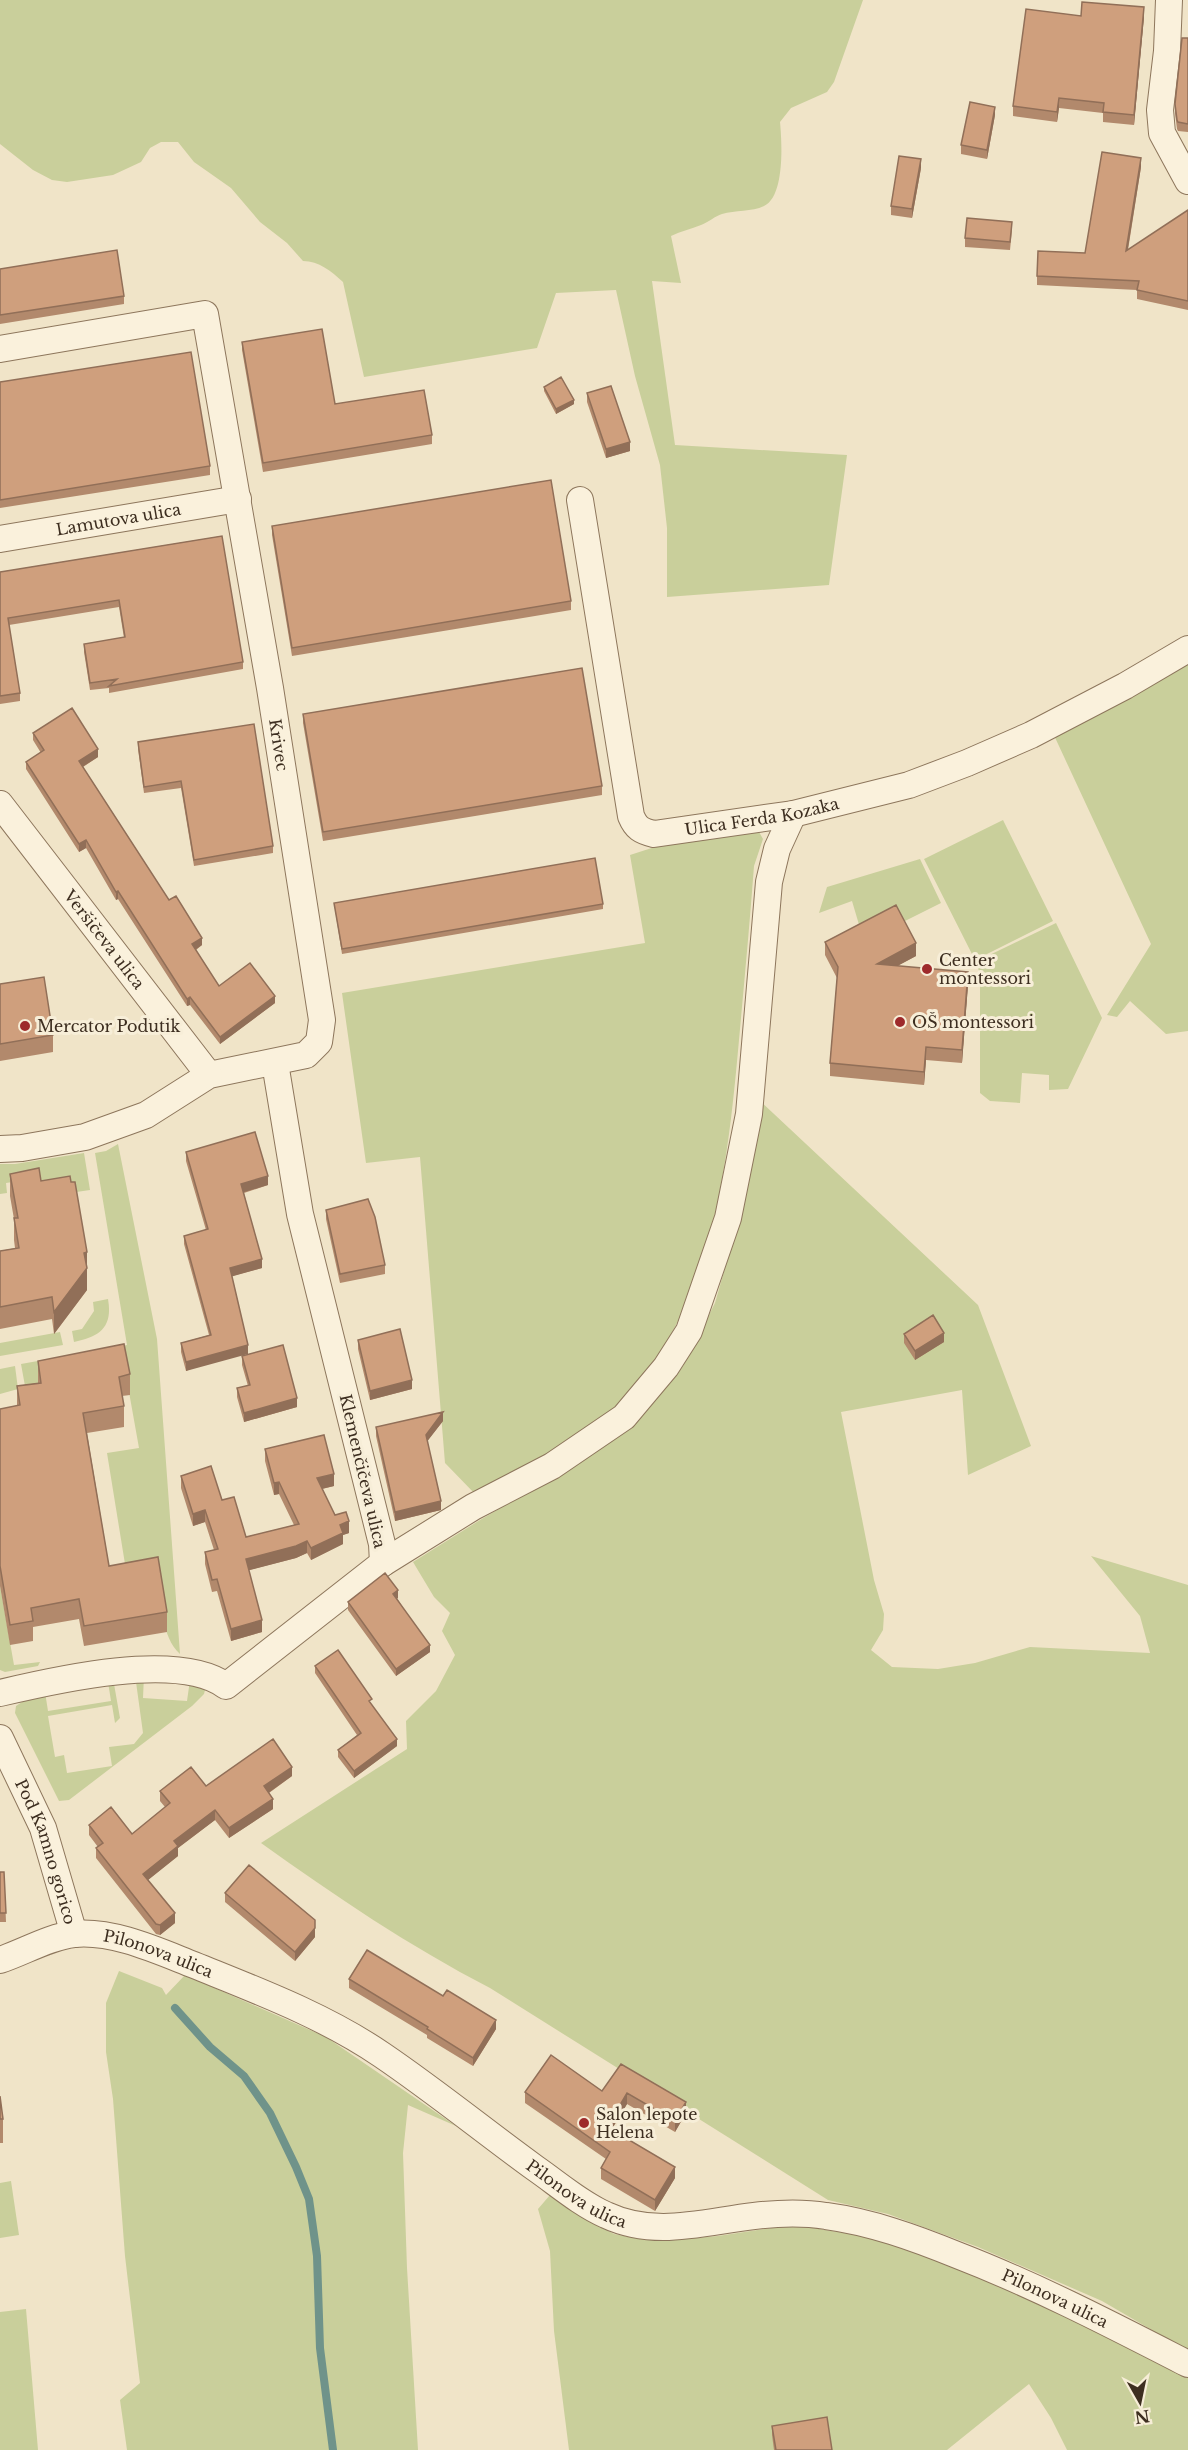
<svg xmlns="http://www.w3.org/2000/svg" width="1188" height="2450" font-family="'Libre Baskerville',serif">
	<rect width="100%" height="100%" fill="#f0e4c8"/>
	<path fill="#c9cf9b" d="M 0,0 L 863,0 L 834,82 L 827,92 L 791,108 L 780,122 C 782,142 785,196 764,206 C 752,212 735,210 722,214 C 715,216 709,222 701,225 C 691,229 681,231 671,236 L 681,283 L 652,281 L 675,445 L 847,455 L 829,585 L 667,597 L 667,528 L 660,465 L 635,376 L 616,290 L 556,293 L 537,348 L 364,377 L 343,282 C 331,271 319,261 303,261 L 287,243 L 260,222 L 231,188 L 194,162 L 178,142 L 161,142 L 150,148 L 141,162 L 113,175 L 67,182 L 52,180 L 33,170 L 0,144 Z
		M 1188,658 L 1188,1031 L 1166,1034 L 1130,1001 L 1117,1017 L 1107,1015 L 1151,944 L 1052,731 Z
		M 1003,820 L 1053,921 L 975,960 L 924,859 Z
		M 759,832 L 763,839 L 754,866 C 750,920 745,974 740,1029 C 728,1162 715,1318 608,1415 C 570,1449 523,1472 477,1496 L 445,1463 L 420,1157 L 366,1163 L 342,993 L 645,943 L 630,855 L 661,845 Z
		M 920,859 L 941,903 L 903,922 L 860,928 L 852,901 L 819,913 L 827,887 Z
		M 1056,923 L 1102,1018 L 1068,1089 L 1049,1090 L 1049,1075 L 1022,1073 L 1020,1103 L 990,1101 L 980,1093 L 980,973 L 975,962 Z
		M 758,1099 L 978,1305 L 1031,1446 L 968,1475 L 962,1390 L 841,1412 L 874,1580 L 884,1614 L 883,1630 L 871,1650 L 892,1667 L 938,1669 L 975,1663 L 1030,1647 L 1150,1653 L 1140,1616 L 1091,1556 L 1188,1585 L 1188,2351 L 1102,2301 L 978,2247 L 888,2214 L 828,2200 L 490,1988 C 409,1946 335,1896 261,1843 L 407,1749 L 406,1721 L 436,1691 L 455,1655 L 442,1631 L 450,1613 L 434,1597 L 413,1562 L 480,1520 L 566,1470 L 645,1409 L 683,1366 L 715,1303 L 733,1240 Z
		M 118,1144 L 157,1339 L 180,1654 C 161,1637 162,1602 158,1577 L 125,1564 L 107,1453 L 139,1448 L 124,1364 L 25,1386 L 21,1364 L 127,1345 L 95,1153 L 106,1151 Z
		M 84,1153 L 90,1190 L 42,1197 L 38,1178 L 6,1183 L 7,1193 L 0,1194 L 0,1164 L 15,1164 Z
		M 108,1299 C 113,1327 100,1337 74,1342 L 72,1331 L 82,1329 L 94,1311 L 93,1302 Z
		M 60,1332 L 63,1345 L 0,1356 L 0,1343 Z
		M 15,1366 L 18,1389 L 0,1394 L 0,1369 Z
		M 0,1586 L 14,1665 L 40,1662 L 38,1666 L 5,1672 L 0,1670 Z
		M 144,1676 L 143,1698 L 187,1701 L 190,1680 L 205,1690 L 204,1694 L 192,1706 L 69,1800 L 59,1801 L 15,1713 L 16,1706 L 28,1698 L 45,1692 L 48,1711 L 111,1701 L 108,1682 L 114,1684 L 120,1718 L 115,1723 L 112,1705 L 48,1716 L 55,1757 L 64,1755 L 67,1773 L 112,1766 L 109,1747 L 134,1744 L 143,1733 L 136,1682 Z
		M 119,1971 L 162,1988 L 166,1995 L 185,1975 L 326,2037 L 456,2126 L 408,2105 L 403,2153 L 407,2268 L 418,2450 L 127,2450 L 120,2400 L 140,2383 L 125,2256 L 113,2099 L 106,2052 L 106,2003 Z
		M 11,2181 L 19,2235 L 0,2238 L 0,2183 Z
		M 550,2195 L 593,2223 L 614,2234 L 640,2239 L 670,2240 L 718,2236 L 778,2227 L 807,2227 L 869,2237 L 972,2273 L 1067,2315 L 1188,2378 L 1188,2450 L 1067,2450 L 1051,2418 L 1029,2384 L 947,2450 L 569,2450 L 554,2331 L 550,2251 L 538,2209 Z
		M 26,2309 L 38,2450 L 0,2450 L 0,2312 Z"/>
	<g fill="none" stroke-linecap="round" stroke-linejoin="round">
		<path stroke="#6f938a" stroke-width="8" d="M 175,2008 L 210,2047 L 244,2076 L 270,2113 L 296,2167 L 309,2199 L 317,2256 L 320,2348 L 333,2450"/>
		<g stroke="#8d765c" stroke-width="28">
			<g id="minor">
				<path d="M 1169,0 L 1167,51 L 1160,110 L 1162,133 L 1188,181"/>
				<path id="s1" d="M 0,349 L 205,314 L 270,688 L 322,1020 L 319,1042 L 306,1055 L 209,1075 L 146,1115 L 85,1137 L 22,1148 L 0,1149"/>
				<path id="s2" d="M 580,500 L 631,816 C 636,828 641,831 654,834 L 793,814 L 909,785 L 967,763 L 1031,735 L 1125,686 L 1188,649"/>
				<path id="s3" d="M 0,539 L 238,499"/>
				<path id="s4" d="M 0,804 L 209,1075"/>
				<path d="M 383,1563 L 473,1507 L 552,1466 L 624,1417 L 666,1367 L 689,1331 L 728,1218 L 749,1114 L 769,882 L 777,849 L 793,814"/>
				<path d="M 0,1693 C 55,1680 179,1651 226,1686 L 383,1563 L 382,1544 L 300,1214 L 275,1063"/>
				<path id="s5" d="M 0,1738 L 43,1828 L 74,1934"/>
				<path id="s6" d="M 0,1960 C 24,1952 49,1937 74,1934 C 113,1930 158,1951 194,1965 C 258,1991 325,2016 382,2055 C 435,2091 484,2131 535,2168 C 558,2184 581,2204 606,2215 C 655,2238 703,2222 754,2216 C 778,2213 802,2212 826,2216 C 871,2222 915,2238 957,2255 C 1037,2286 1112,2325 1188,2364"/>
			</g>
		</g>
		<use href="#minor" stroke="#faf1dc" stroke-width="26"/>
	</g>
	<path fill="#b2896c" d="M 1081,16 L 1144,17 L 1134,125 L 1103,122 L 1103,113 L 1059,108 L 1057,122 L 1013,116 L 1013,106 Z
		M 1188,38 L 1188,132 L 1178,131 L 1177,129 L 1175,113 L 1175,104 Z
		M 995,115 L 987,159 L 961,154 L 961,145 Z
		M 1141,167 L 1128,250 L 1188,210 L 1188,310 L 1137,299 L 1137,290 L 1037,285 L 1037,276 L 1085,253 Z
		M 921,168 L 912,218 L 891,215 L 891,206 Z
		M 1012,230 L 1010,250 L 965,247 L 965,238 Z
		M 0,269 L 124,296 L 124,304 L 0,324 Z
		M 242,342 L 335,404 L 432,435 L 432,444 L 263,472 L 242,350 Z
		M 0,382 L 210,466 L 210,475 L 0,508 Z
		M 544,387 L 574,404 L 556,414 L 544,391 Z
		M 587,393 L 630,451 L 606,458 L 587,402 Z
		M 272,526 L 571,601 L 571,610 L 292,656 L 272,535 Z
		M 222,536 L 243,662 L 243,669 L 109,693 L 109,688 L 90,690 L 84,652 L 84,644 L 124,638 L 119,607 L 9,625 L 20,693 L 20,701 L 0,704 L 0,572 Z
		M 303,714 L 602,786 L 602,795 L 323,841 L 303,723 Z
		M 33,733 L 98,757 L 83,767 L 169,900 L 202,945 L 196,950 L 219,986 L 275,1003 L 220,1044 L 190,1005 L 187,1006 L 118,899 L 116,900 L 86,848 L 79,852 L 26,769 L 26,762 L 41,753 L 33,740 Z
		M 138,742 L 273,846 L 273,853 L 194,866 L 181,788 L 144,793 L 138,749 Z
		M 334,903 L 603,904 L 603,909 L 342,954 Z
		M 825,942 L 916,956 L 897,966 L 968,985 L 962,1063 L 926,1060 L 924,1085 L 830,1076 L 830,1063 L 837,978 L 825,955 Z
		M 0,984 L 53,1035 L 53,1052 L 0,1061 Z
		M 186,1152 L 268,1185 L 244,1193 L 262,1268 L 232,1276 L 248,1345 L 186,1371 L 181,1352 L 181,1343 L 209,1335 L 184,1244 L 184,1236 L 206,1230 L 186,1161 Z
		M 10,1174 L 41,1181 L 87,1274 L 87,1290 L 54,1334 L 52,1319 L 0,1329 L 0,1251 L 15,1248 L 14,1240 L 14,1219 L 10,1196 Z
		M 326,1210 L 385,1265 L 385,1274 L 340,1283 L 326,1219 Z
		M 904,1334 L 944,1342 L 915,1360 L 904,1343 Z
		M 358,1340 L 412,1389 L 370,1400 L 358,1349 Z
		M 242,1356 L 297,1407 L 244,1422 L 237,1397 L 237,1388 L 248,1386 L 242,1365 Z
		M 38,1361 L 130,1374 L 130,1395 L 122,1396 L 124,1406 L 124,1427 L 87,1433 L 109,1566 L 167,1612 L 167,1632 L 84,1646 L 79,1619 L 33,1627 L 33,1641 L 10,1645 L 0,1586 L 0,1409 L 17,1406 L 17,1386 L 38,1383 Z
		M 443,1421 L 427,1441 L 441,1510 L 395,1521 L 376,1436 L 376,1427 Z
		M 265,1449 L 334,1486 L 322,1489 L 335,1515 L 349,1533 L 343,1535 L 343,1544 L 311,1560 L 307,1553 L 296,1558 L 249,1570 L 262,1632 L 231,1641 L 217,1591 L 212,1592 L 205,1564 L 205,1552 L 214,1550 L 205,1522 L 193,1526 L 181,1488 L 181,1476 L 222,1500 L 246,1537 L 294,1525 L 279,1494 L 274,1495 L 265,1461 Z
		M 397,1598 L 430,1652 L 396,1676 L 348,1610 L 348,1602 L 398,1598 Z
		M 315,1666 L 372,1706 L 397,1746 L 354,1778 L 338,1757 L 338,1750 L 357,1735 L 315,1673 Z
		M 292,1776 L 269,1793 L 273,1809 L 229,1838 L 215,1820 L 178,1848 L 178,1856 L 148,1880 L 175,1923 L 160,1935 L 156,1934 L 96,1858 L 96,1848 L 98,1847 L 89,1835 L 89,1825 L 132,1834 L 165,1807 L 160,1801 L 160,1791 Z
		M 0,1872 L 4,1872 L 6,1922 L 0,1922 Z
		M 225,1893 L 315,1937 L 295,1961 L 225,1902 Z
		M 349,1979 L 443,1996 L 496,2029 L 473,2066 L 427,2038 L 427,2035 L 349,1988 Z
		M 621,2064 L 686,2113 L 675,2132 L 627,2104 L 612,2129 L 675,2178 L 655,2211 L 601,2179 L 601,2168 L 606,2159 L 525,2103 L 525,2092 L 602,2091 Z
		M 0,2096 L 3,2119 L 3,2143 L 0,2143 Z
		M 772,2426 L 832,2450 L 774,2450 L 772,2435 Z"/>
	<path fill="#916f58" d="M 1144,7 L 1144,17 L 1134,125 L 1134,115 Z
		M 1059,98 L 1059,108 L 1057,122 L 1057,112 Z
		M 995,107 L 995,115 L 987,159 L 987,150 Z
		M 1141,158 L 1141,167 L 1126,260 L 1126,251 Z
		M 921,159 L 921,168 L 912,218 L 912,209 Z
		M 574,400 L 574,404 L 556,414 L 556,409 Z
		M 630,442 L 630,451 L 606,458 L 606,449 Z
		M 98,749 L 98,757 L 79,769 L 79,761 Z
		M 86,840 L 86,848 L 79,852 L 79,844 Z
		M 118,891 L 118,899 L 116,900 L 116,892 Z
		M 202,938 L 202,945 L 192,952 L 192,944 Z
		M 916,943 L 916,956 L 877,977 L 877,964 Z
		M 968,972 L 968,985 L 962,1063 L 962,1050 Z
		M 275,996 L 275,1003 L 220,1044 L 220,1037 Z
		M 190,997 L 190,1005 L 187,1006 L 187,999 Z
		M 926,1047 L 926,1060 L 924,1085 L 924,1072 Z
		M 268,1176 L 268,1185 L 241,1193 L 241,1184 Z
		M 87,1252 L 87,1290 L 54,1334 L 54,1312 L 84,1253 Z
		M 262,1259 L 262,1268 L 230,1277 L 230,1268 Z
		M 944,1333 L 944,1342 L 915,1360 L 915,1351 Z
		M 248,1345 L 248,1354 L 186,1371 L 186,1362 Z
		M 412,1380 L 412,1389 L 370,1400 L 370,1391 Z
		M 297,1398 L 297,1407 L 244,1422 L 244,1413 Z
		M 443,1412 L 443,1421 L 426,1443 L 426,1435 Z
		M 334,1474 L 334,1486 L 317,1490 L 317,1478 Z
		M 279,1482 L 279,1494 L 274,1495 L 274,1483 Z
		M 441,1501 L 441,1510 L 395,1521 L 395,1512 Z
		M 205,1510 L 205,1522 L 193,1526 L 193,1514 Z
		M 349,1521 L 349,1533 L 343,1535 L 343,1544 L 311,1560 L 311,1548 L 340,1525 Z
		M 307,1541 L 307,1553 L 296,1558 L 246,1571 L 246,1559 Z
		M 398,1590 L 398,1598 L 393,1601 L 393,1594 Z
		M 262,1620 L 262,1632 L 231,1641 L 231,1629 Z
		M 430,1645 L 430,1652 L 396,1676 L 396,1669 Z
		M 397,1739 L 397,1746 L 354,1778 L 354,1771 Z
		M 292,1767 L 292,1776 L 264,1796 L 264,1786 Z
		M 273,1799 L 273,1809 L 229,1838 L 229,1828 Z
		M 215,1810 L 215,1820 L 178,1848 L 178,1856 L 143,1884 L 143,1874 L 174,1841 Z
		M 175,1913 L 175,1923 L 160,1935 L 160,1925 Z
		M 315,1928 L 315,1937 L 295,1961 L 295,1952 Z
		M 496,2020 L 496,2029 L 473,2066 L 473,2058 Z
		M 627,2093 L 627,2104 L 607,2137 L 607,2127 Z
		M 686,2102 L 686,2113 L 675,2132 L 675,2121 Z
		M 675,2167 L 675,2178 L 655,2211 L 655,2200 Z"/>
	<path fill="#cf9f7d" stroke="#916f58" stroke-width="1.5" d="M 1082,2 L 1144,7 L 1134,115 L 1103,112 L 1104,103 L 1059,98 L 1057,112 L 1013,106 L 1026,9 L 1081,16 Z
		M 1182,38 L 1188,38 L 1188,124 L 1178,122 L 1177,120 L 1175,104 Z
		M 970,102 L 995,107 L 987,150 L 961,145 Z
		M 1102,152 L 1141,158 L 1126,251 L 1188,210 L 1188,301 L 1137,290 L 1139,281 L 1037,276 L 1038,251 L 1085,253 Z
		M 899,156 L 921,159 L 912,209 L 891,206 Z
		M 967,218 L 1012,222 L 1010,242 L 965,238 Z
		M 117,250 L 124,296 L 0,315 L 0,269 Z
		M 322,329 L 335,404 L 424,390 L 432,435 L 263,463 L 242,342 Z
		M 191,352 L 210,466 L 0,500 L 0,382 Z
		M 561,377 L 574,400 L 556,409 L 544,387 Z
		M 611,386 L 630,442 L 606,449 L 587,393 Z
		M 551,480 L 571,601 L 292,648 L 272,526 Z
		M 222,536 L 243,662 L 109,686 L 117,679 L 90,683 L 84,644 L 125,637 L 119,600 L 8,618 L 20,693 L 0,696 L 0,572 Z
		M 582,668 L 602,786 L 323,832 L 303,714 Z
		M 72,708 L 98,749 L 79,761 L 169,900 L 176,896 L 202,938 L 192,944 L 219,986 L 250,963 L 275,996 L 220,1037 L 190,997 L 187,999 L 118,891 L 116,892 L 86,840 L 79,844 L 26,762 L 44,750 L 33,733 Z
		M 254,724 L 273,846 L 194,860 L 181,781 L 144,787 L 138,742 Z
		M 595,858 L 603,904 L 342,949 L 334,903 Z
		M 896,905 L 916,943 L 877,964 L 968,972 L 962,1050 L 926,1047 L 924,1072 L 830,1063 L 838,967 L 825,942 Z
		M 44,977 L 53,1035 L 0,1044 L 0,984 Z
		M 255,1132 L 268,1176 L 241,1184 L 262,1259 L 230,1268 L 248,1345 L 186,1362 L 181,1343 L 211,1335 L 184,1236 L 208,1229 L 186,1152 Z
		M 39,1168 L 41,1181 L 70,1176 L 71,1182 L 75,1182 L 87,1252 L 84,1253 L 87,1268 L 54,1312 L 52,1297 L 0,1307 L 0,1251 L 19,1248 L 14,1218 L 18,1218 L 10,1174 Z
		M 368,1199 L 375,1217 L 385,1265 L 340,1274 L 326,1210 Z
		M 933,1315 L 944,1333 L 915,1351 L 904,1334 Z
		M 400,1329 L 412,1380 L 370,1391 L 358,1340 Z
		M 124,1344 L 130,1374 L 119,1377 L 124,1406 L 83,1413 L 109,1566 L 158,1557 L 167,1612 L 84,1626 L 79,1599 L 31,1608 L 33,1621 L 10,1625 L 0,1566 L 0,1409 L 20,1405 L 17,1386 L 41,1383 L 38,1361 Z
		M 283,1345 L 297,1398 L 244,1413 L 237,1388 L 250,1385 L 242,1356 Z
		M 443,1412 L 426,1435 L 441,1501 L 395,1512 L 376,1427 Z
		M 324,1435 L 334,1474 L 317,1478 L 335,1515 L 346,1512 L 349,1521 L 340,1525 L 343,1533 L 311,1548 L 307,1541 L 296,1546 L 246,1559 L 262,1620 L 231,1629 L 217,1579 L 212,1580 L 205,1552 L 218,1549 L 205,1510 L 193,1514 L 181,1476 L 211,1466 L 222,1500 L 234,1497 L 246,1537 L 299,1524 L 279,1482 L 274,1483 L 265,1449 Z
		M 385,1573 L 398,1590 L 393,1594 L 430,1645 L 396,1669 L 348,1602 Z
		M 338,1650 L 372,1699 L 369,1701 L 397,1739 L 354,1771 L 338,1750 L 361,1733 L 315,1666 Z
		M 273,1739 L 292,1767 L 264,1786 L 273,1799 L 229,1828 L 215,1810 L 174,1841 L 178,1846 L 143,1874 L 175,1913 L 160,1925 L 156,1924 L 96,1848 L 103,1843 L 89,1825 L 111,1807 L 132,1834 L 170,1803 L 160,1791 L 191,1767 L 206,1786 Z
		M 249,1865 L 315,1920 L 315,1928 L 295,1952 L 225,1893 Z
		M 0,1872 L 4,1872 L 6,1913 L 0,1913 Z
		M 367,1950 L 443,1996 L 447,1990 L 496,2020 L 473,2058 L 427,2029 L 428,2027 L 349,1979 Z
		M 551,2055 L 602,2091 L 621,2064 L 686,2102 L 675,2121 L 627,2093 L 607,2127 L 675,2167 L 655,2200 L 601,2168 L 610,2152 L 525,2092 Z
		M 0,2096 L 3,2119 L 0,2119 Z
		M 827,2417 L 832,2450 L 776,2450 L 772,2426 Z"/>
	<g fill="#9e2a2b" stroke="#f7eed8" stroke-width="2">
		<circle cx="927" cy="969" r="6"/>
		<circle cx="900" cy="1022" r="6"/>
		<circle cx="25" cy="1026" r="6"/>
		<circle cx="584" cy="2123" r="6"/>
	</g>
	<g text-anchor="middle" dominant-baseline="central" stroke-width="6" stroke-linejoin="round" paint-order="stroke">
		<g font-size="16" fill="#3d2e20" stroke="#f7eed8">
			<text stroke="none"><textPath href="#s3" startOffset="120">Lamutova ulica</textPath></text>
			<text stroke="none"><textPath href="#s1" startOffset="645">Krivec</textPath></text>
			<text stroke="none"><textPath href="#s2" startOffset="460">Ulica Ferda Kozaka</textPath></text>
			<text stroke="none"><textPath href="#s4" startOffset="171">Veršičeva ulica</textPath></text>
			<text transform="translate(363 1471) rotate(77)">Klemenčičeva ulica</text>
			<text stroke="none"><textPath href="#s5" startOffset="123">Pod Kamno gorico</textPath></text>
			<text stroke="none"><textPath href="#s6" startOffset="166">Pilonova ulica</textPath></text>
			<text stroke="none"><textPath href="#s6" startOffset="652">Pilonova ulica</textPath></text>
			<text stroke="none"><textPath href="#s6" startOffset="1155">Pilonova ulica</textPath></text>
		</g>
		<g font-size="16" fill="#3d2e20" stroke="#f7eed8" text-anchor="start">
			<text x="939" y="960">Center<tspan x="939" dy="18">montessori</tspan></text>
			<text x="912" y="1022">OŠ montessori</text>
			<text x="37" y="1026">Mercator Podutik</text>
			<text x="596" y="2114">Salon lepote<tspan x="596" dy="18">Helena</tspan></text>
		</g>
	</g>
	<g transform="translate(1140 2402) rotate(171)" stroke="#f7eed8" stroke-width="4.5" paint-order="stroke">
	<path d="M0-4.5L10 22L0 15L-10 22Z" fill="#3d2e20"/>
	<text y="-9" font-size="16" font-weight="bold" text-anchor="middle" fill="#3d2e20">N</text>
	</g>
</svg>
